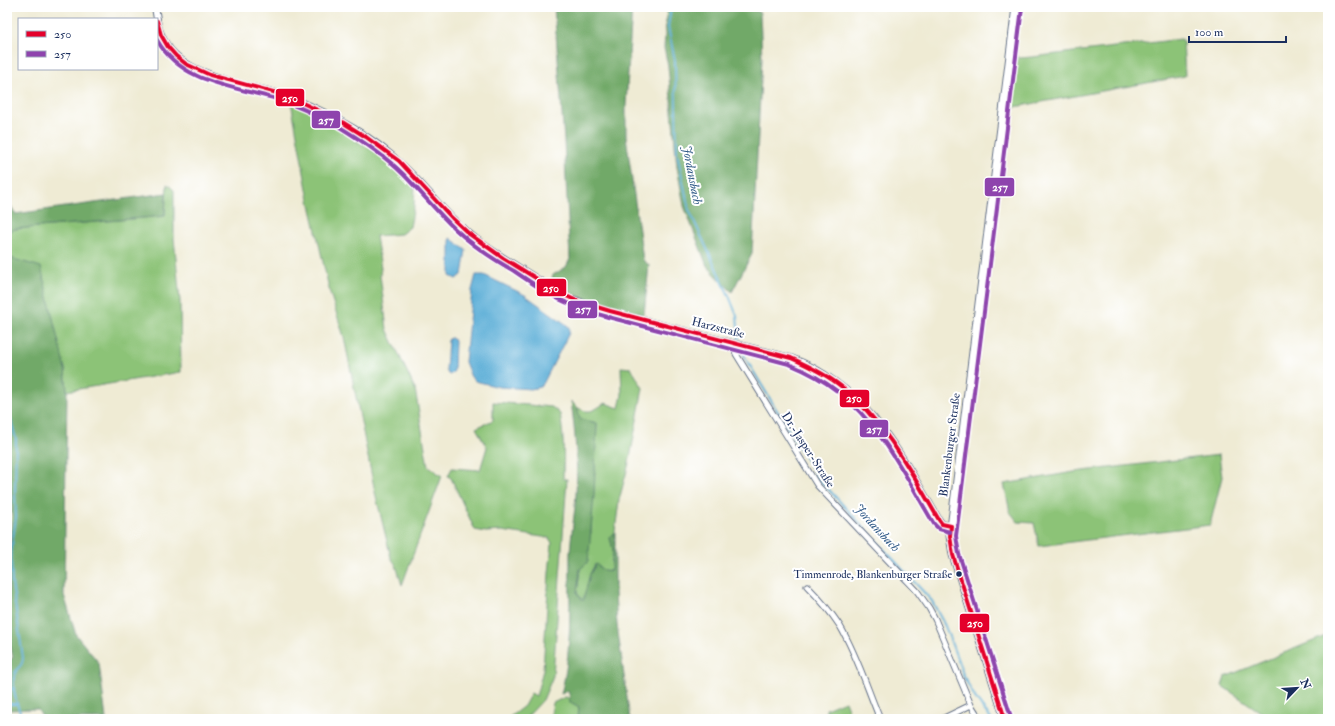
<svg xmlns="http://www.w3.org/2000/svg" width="1335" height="726" font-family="'IM FELL Double Pica',serif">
	<rect width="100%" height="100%" fill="#fff"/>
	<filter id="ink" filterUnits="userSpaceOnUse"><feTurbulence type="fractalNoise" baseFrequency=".025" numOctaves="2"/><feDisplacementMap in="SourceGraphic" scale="8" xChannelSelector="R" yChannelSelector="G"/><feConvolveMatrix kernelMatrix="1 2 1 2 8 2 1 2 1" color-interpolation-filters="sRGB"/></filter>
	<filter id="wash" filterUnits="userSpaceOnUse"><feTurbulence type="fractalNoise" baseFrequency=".012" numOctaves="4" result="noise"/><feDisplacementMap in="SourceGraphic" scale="16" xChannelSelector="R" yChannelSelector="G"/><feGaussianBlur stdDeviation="0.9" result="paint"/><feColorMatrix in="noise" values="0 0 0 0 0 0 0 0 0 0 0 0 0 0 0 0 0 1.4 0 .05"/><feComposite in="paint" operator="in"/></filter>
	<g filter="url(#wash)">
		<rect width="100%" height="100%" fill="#efebd4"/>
		<path fill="#8cc377" stroke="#54796a" d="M 1181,39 L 1183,40 L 1185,76 L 1009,108 L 1016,54 L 1019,58 L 1032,57 Z
			M 291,102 L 321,116 L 344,129 L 355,140 L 388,159 L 415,187 L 414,206 L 410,227 L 401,234 L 376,236 L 381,268 L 380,275 L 387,329 L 415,389 L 428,466 L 442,476 L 402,585 L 396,565 L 391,558 L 375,492 L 344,337 L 330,293 L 309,200 Z
			M 167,184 L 174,190 L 174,238 L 180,301 L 181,372 L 67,391 L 65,369 L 10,257 L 7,257 L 7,232 L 15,229 L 165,216 Z
			M 621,367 L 631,368 L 643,388 L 629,463 L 619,500 L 615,532 L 610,538 L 613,549 L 611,571 L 603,570 L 595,564 L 590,574 L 583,602 L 577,593 L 580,569 L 591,533 L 597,423 L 580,419 L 577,407 C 589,415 594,410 605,403 L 619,408 L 622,395 Z
			M 493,402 L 552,407 L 560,414 C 564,435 564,457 563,479 L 567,479 L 553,676 L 543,700 L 525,719 L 507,719 L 524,706 L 531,693 L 536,696 L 543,670 L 549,573 L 552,543 L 549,538 L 502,531 L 486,532 L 475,530 L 451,478 L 448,476 L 452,468 L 480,470 L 487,447 L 476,428 L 493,420 Z
			M 1219,455 L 1222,477 L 1210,525 L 1039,546 L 1034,523 L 1018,522 L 1010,512 L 1004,484 L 1074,472 Z
			M 1328,635 L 1328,719 L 1271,719 L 1222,686 L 1225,677 Z
			M 565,697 L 570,698 L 569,701 L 579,707 L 578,719 L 550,719 L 553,703 Z
			M 845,701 L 852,719 L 826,719 L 826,709 Z"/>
		<path fill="#71a968" stroke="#466c63" d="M 554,7 L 632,7 L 626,106 L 626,136 L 643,260 L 649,265 L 644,315 L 591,303 L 572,294 L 551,281 L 553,275 L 566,267 L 570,259 L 564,141 Z
			M 667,7 L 750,7 L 760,13 L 762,58 L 752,254 L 732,292 L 707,266 L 684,206 L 677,167 L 668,66 L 664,48 Z
			M 166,193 L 165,216 L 15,229 L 7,232 L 7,198 L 15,214 Z
			M 7,257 L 41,267 L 65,369 L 67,391 L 64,595 L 76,635 L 99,663 L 106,719 L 44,719 L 37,709 L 7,710 L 7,660 L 13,658 L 7,629 L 12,504 L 7,447 Z
			M 571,401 L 577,407 L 580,419 L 597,423 L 594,496 L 588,562 L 580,569 L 577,593 L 583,601 L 590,574 L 596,564 L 603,570 L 611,571 L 613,549 L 610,538 L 615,532 L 615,593 L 617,625 L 630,719 L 578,719 L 579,707 L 569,701 L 570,698 L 568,691 L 561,694 C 573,648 569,599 570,552 C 571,533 575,514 576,494 C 578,463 575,432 571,401 Z"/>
		<path fill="#5caed7" stroke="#3c6e9a" d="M 450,238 L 466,250 L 462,275 L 456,279 L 450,276 Z
			M 476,275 L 484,275 L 525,295 L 567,325 L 569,328 L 569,333 L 543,384 L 540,387 L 531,389 L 499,387 L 475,381 L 471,377 L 465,362 L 472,290 Z
			M 450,338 L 452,338 L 455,341 L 454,371 L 450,375 L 448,374 L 446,370 L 448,340 Z"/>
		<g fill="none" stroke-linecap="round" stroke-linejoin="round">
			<path stroke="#5caed7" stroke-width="2" d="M 671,7 L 668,27 L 675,61 L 677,153 L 689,210 L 729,296 L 737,316 L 739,338
				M 743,352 L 746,359 L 817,477 L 932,601 L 945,626 L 964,677 L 976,699 L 991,719
				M 7,406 L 16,439 L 15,491 L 16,517 L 11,553 L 12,583 L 23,658 C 22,668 19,665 16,671 C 10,685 17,706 23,719
				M 7,688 L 14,689
				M 7,704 L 17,704"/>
		</g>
	</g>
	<g filter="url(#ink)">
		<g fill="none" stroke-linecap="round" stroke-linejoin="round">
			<g stroke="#657187" stroke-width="7">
				<path id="minor" d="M 734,344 L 734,348 L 736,354 L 817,485 L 917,591 L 929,608 L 935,619 L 971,705 L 980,719
					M 807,586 C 819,598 830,611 840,626 C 857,655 867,688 880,719
					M 942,719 L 971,705"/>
			</g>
			<g stroke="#657187" stroke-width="8">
				<path id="tertiary" d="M 155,7 L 157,19
					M 157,21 C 165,62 201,73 237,83 C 252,87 268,90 283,95 C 318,107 362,131 390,154 C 414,173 431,197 452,218 C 473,239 497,254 521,269 C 536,278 550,288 566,296 C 594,309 625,315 655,323 C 700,335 746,346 791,358 C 867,386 901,455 939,520 L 942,524 L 951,526"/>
			</g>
			<g stroke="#657187" stroke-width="9">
				<path id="secondary" d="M 1005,719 L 953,555 L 950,536 L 1016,7"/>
			</g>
			<use href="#minor" stroke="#fff" stroke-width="5"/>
			<use href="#tertiary" stroke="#fff" stroke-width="6"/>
			<use href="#secondary" stroke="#fff" stroke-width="7"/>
			<g stroke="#fff" stroke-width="7">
				<path id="bus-1" d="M 157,21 L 161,35 L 168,47 L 176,56 L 186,64 L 210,75 L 277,93 L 296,100 L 339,120 L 366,137 L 399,161 L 452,218 L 468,233 L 503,258 L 560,293 L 577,301 L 610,311 L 791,358 C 809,366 826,374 842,387 C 885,422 911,472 939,520 L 942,524 L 951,526
					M 951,526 L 950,536 L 953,555 L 1005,719"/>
			</g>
			<g stroke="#fff" stroke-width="7">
				<path id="bus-2" d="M 157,40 C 182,84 233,86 277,99 C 298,106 319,116 338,126 C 361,140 384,155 403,174 C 421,192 437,212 455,229 C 473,246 493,259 514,271 C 530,282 546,293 563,301 C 577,308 593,313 608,317 L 789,364 C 806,371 822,379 837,391 C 881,425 906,477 934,524 L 939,529 L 950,532
					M 1011,717 L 959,554 L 956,536 L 1022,8"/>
			</g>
			<use href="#bus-1" stroke="#e4002b" stroke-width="4"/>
			<use href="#bus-2" stroke="#8e44ad" stroke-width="4"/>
		</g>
	</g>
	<circle fill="#1b2f5e" stroke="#fff" stroke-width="1.5" cx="959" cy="574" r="3.5"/>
	<g text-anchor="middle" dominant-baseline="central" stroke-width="4" stroke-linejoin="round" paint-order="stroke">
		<g font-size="11" fill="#1b2f5e" stroke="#fff" text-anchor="end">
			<text x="952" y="574">Timmenrode, Blankenburger Straße</text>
		</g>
		<g font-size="12" fill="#1b2f5e" stroke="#fff">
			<text transform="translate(718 328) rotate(14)">Harzstraße</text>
			<text transform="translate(950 445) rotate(-83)">Blankenburger Straße</text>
			<text transform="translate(808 450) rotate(57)">Dr.-Jasper-Straße</text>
		</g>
		<g font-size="13" font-style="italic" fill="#325b88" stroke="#fff">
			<text transform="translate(692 175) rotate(79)">Jordansbach</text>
			<text transform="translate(877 528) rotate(47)">Jordansbach</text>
		</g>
	</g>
	<g stroke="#fff" stroke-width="1.5">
		<rect x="275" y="88" width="30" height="19" rx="4" fill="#e4002b"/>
		<rect x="311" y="110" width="30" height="19" rx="4" fill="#8e44ad"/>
		<rect x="984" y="177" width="31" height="20" rx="4" fill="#8e44ad"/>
		<rect x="536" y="278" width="31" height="19" rx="4" fill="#e4002b"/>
		<rect x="567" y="300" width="31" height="19" rx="4" fill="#8e44ad"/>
		<rect x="839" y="389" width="31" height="19" rx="4" fill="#e4002b"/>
		<rect x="859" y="419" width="30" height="19" rx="4" fill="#8e44ad"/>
		<rect x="959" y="613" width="31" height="20" rx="4" fill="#e4002b"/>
	</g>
	<g font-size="11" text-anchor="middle" font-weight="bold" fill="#fff">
		<text x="290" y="102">250</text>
		<text x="326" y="124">257</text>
		<text x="1000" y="191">257</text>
		<text x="551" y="292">250</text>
		<text x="583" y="313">257</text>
		<text x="854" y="402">250</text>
		<text x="874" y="433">257</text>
		<text x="975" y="627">250</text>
	</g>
	<rect width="1335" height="726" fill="none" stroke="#fff" stroke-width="24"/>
	<rect x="18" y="18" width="140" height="52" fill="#ffffff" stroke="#a4acbf"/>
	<rect x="26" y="31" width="20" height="6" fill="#e4002b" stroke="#a4acbf"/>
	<text x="54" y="38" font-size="12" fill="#1b2f5e">250</text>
	<rect x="26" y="51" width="20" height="6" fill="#8e44ad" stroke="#a4acbf"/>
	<text x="54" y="58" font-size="12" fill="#1b2f5e">257</text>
	<g transform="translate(1297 688) rotate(65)" stroke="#ffffff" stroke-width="3" paint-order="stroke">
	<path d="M0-3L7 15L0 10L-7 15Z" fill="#1b2f5e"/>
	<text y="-6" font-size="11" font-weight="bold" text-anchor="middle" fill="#1b2f5e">N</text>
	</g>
	<path d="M1189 36v6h97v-6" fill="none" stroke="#1b2f5e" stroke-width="2"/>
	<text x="1195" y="36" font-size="12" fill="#1b2f5e" stroke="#ffffff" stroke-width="3" paint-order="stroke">100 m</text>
</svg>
